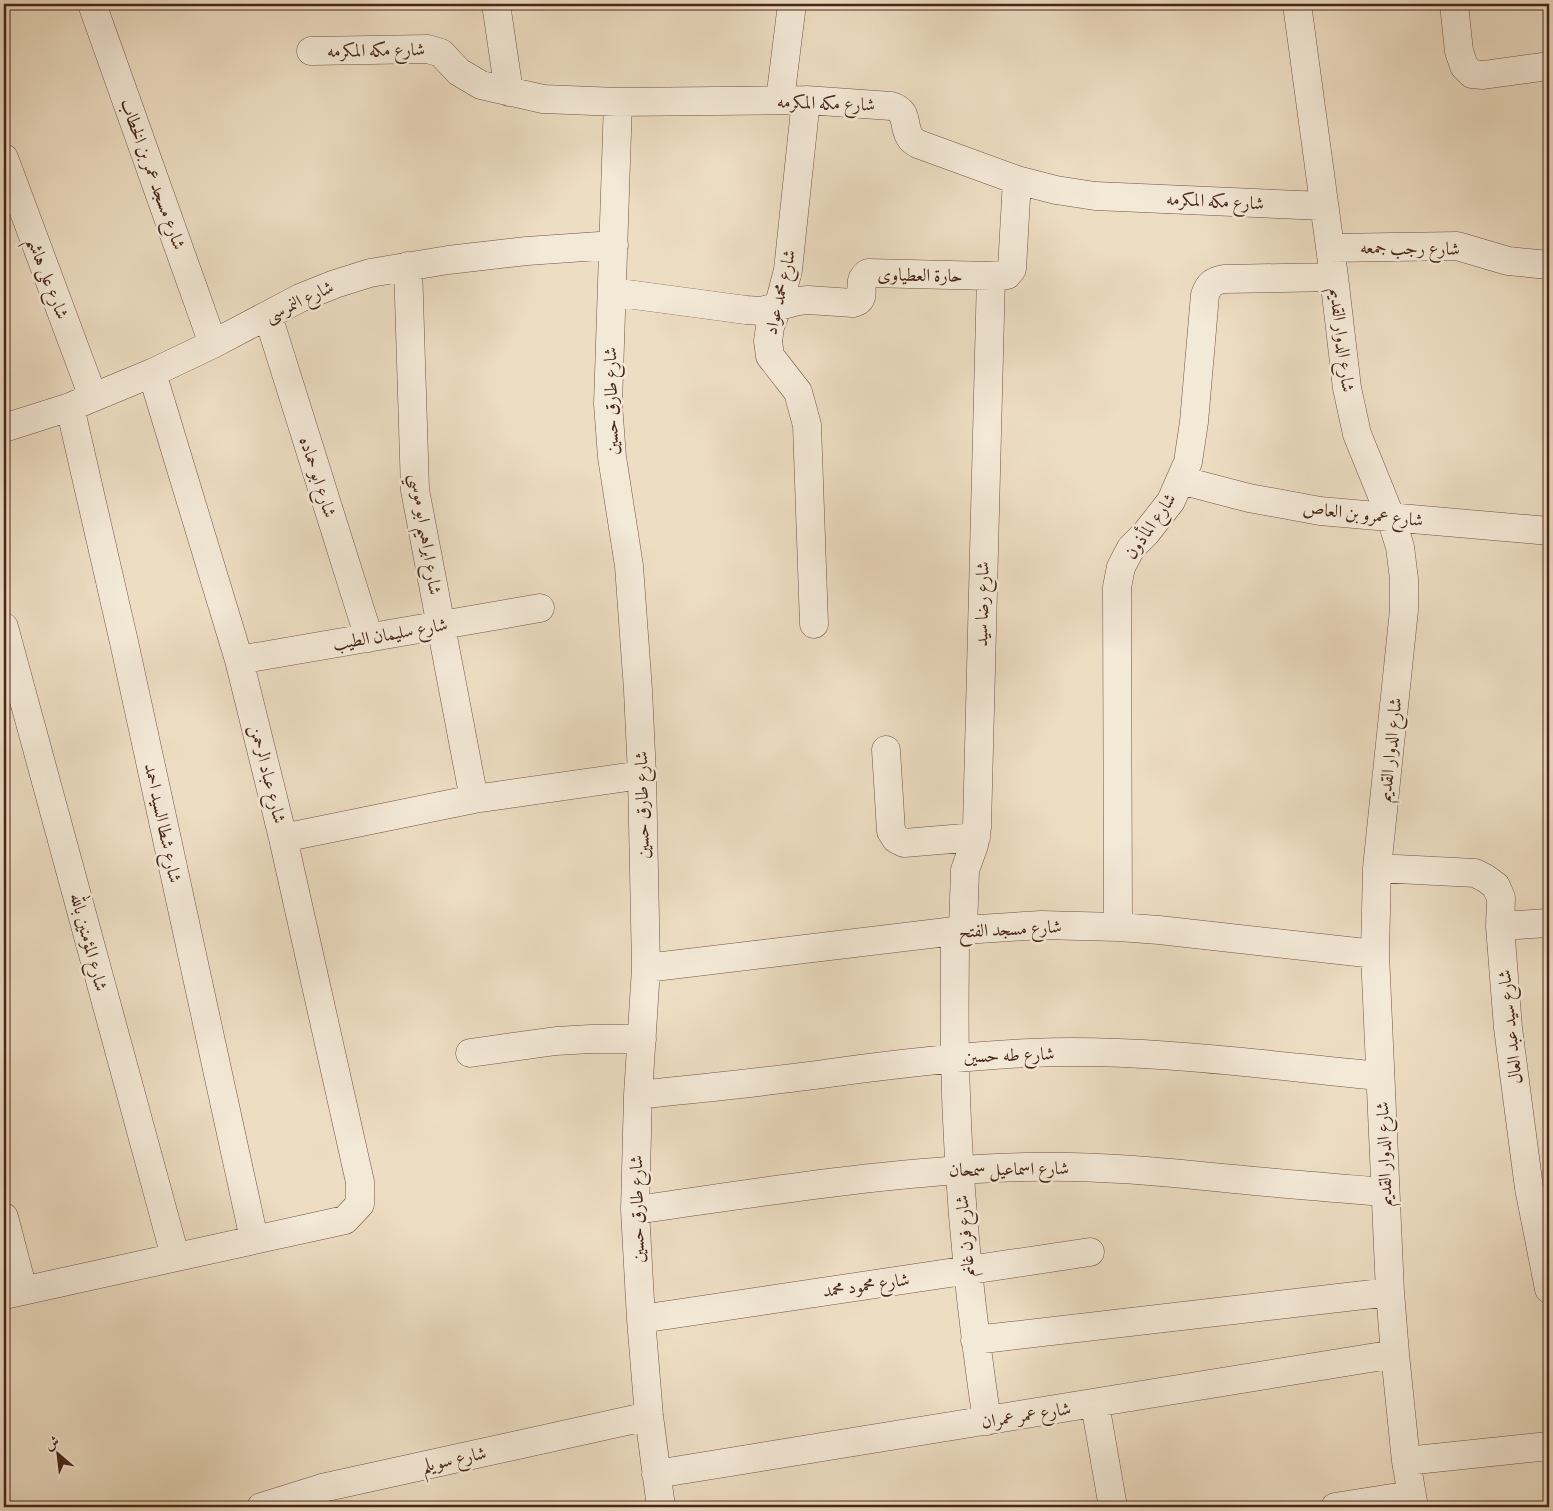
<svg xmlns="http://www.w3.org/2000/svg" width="1553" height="1511" font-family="Alegreya,Amiri,serif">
	<rect width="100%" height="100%" fill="#edddc2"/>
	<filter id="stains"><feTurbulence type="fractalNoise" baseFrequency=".004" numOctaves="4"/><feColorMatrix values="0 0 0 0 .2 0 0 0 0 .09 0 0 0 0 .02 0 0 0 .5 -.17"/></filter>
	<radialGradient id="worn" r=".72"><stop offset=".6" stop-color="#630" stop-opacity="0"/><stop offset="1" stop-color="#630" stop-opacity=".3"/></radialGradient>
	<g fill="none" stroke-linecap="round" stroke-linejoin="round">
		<g stroke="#715443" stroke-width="29">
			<path id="street" d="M 92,4 L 213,344
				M 496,4 L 509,92
				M 1297,4 L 1334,277 L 1347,388 L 1357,434 L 1391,518 L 1400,547 L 1404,579 L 1404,610 L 1377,868 L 1375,954 L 1390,1292 L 1395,1354 L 1406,1461 L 1414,1507
				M 1454,4 L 1459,51 L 1464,66 L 1472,74 L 1483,75 L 1549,66
				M 311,51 L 428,49 L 441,53 L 459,72 L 481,85 L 543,99 L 618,102 L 806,100 L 891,106 C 911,112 901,126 911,139 C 913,141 915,142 918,144 L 1017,180 L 1056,190 L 1095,196 L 1324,206
				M 780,100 L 792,4
				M 806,100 L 788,270 L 781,297 L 770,327 L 768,341 L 770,356 L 798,392 L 807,425 L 814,624
				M 618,102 L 608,404 L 612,457 L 629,566 L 638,690 L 642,775 L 646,968 L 638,1095 L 635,1210 L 641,1319 L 649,1416 L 661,1507
				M 4,158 L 93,397
				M 1330,248 L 1457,246 L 1508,261 L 1549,265
				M 408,266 L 415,490 L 474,799
				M 612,292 L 746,310 L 761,311 L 798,301 L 808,300 L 853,303 C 871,299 853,283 868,273 L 991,276 L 1007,275 L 1012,269 L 1017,180
				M 268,316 L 369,638
				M 70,407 L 124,642 L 254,1239
				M 4,428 L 70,407 L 152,373 L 213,344 L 300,298 L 335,284 L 370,273 L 448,260 L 527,251 L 614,245
				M 1180,480 L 1249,498 L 1320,511 L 1549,531
				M 4,627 L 175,1256
				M 239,660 L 540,608
				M 886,750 L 891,831 L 896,839 L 904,843 L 976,837
				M 283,838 L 474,799 L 642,775
				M 1377,868 L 1475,873 L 1485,878 L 1496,886 L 1501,898 L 1500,926 L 1508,1028 L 1529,1188 L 1549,1289
				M 1500,926 L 1549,923
				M 1118,927 L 1117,587 L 1121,567 L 1131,548 L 1146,533 L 1171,501 L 1188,462 L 1194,422 L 1205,295 C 1209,284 1213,281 1224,279 L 1334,277
				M 963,930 L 965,870 L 974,845 L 977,827 L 991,276
				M 955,931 C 955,973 954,1015 955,1057 C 957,1179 969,1300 987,1421
				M 646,968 L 963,930 L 1041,925 L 1118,927 L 1159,930 L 1375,954
				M 470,1053 L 556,1041 L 591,1039 L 642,1039
				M 638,1095 C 702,1088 766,1082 830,1073 C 897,1064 962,1056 1030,1053 C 1147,1048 1264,1065 1380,1076
				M 635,1210 C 765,1192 894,1170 1026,1167 C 1096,1165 1165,1172 1234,1179 C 1284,1184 1335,1188 1385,1192
				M 4,1217 L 23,1290
				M 4,1295 L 345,1220 L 360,1204 L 360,1182 L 283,838 L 239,660 L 152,373
				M 641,1319 L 1090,1252
				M 975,1340 L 1390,1292
				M 1095,1404 L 1113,1507
				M 1406,1461 L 1549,1446
				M 656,1474 L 1395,1354
				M 261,1507 L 322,1488 L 649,1416
				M 1335,1507 L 1411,1495"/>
		</g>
		<use href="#street" stroke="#f3e9d7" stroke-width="28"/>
	</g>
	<g text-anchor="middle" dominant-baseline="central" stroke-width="5" stroke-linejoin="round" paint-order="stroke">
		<g font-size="18" fill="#482619" stroke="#f3e9d7">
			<text transform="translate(376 50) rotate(-1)">شارع مكه المكرمه</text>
			<text transform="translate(826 103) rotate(2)">شارع مكه المكرمه</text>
			<text transform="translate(153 174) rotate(70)">شارع مسجد عمر بن الخطاب</text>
			<text transform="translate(1215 201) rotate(3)">شارع مكه المكرمه</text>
			<text transform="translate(1410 248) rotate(1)">شارع رجب جمعه</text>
			<text transform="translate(920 275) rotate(1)">حارة العطياوى</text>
			<text transform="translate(48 278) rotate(69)">شارع على هاشم</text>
			<text transform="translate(780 292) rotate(-77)">شارع محمد عواد</text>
			<text transform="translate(299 301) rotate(-25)">شارع النمرسى</text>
			<text transform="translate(1342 340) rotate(83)">شارع الدوار القديم</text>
			<text transform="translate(611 401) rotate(-91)">شارع طارق حسين</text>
			<text transform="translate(318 477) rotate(72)">شارع ابو حماده</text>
			<text transform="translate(1363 514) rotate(6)">شارع عمرو بن العاص</text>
			<text transform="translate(1150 526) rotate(-55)">شارع المأذون</text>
			<text transform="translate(426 534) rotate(81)">شارع ابراهيم ابو موسي</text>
			<text transform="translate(982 604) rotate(-89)">شارع رضا سيد</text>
			<text transform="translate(390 634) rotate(-10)">شارع سليمان الطيب</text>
			<text transform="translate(1390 750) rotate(-84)">شارع الدوار القديم</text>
			<text transform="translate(268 774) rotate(76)">شارع عباد الرحمن</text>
			<text transform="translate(642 805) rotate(-91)">شارع طارق حسين</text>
			<text transform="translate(163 823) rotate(78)">شارع شطا السيد احمد</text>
			<text transform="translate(1010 929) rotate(-3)">شارع مسجد الفتح</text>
			<text transform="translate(89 942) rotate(75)">شارع المؤمنين بالله</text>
			<text transform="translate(1510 1027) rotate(-96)">شارع سيد عبد العال</text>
			<text transform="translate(1009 1055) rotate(-2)">شارع طه حسين</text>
			<text transform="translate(1384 1154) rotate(-92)">شارع الدوار القديم</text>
			<text transform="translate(1009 1169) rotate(-1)">شارع اسماعيل سمحان</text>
			<text transform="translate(637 1209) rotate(-91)">شارع طارق حسين</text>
			<text transform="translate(965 1236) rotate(-95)">شارع فرن غانم</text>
			<text transform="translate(866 1285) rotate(-8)">شارع محمود محمد</text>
			<text transform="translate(1026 1415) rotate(-9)">شارع عمر عمران</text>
			<text transform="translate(454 1459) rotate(-12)">شارع سويلم</text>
		</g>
	</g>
	<rect width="1553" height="1511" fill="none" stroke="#edddc2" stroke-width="20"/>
	<rect x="5" y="5" width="1543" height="1501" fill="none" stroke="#482619" stroke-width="2.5"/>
	<rect x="10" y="10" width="1533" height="1491" fill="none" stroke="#482619"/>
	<g transform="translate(58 1454) rotate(332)" stroke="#f3e9d7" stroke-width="4" paint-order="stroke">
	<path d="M0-4L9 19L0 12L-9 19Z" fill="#482619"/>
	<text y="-8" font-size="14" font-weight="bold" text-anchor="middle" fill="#482619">ش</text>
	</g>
	<rect width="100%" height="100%" filter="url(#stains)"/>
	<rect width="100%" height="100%" fill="url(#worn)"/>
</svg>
